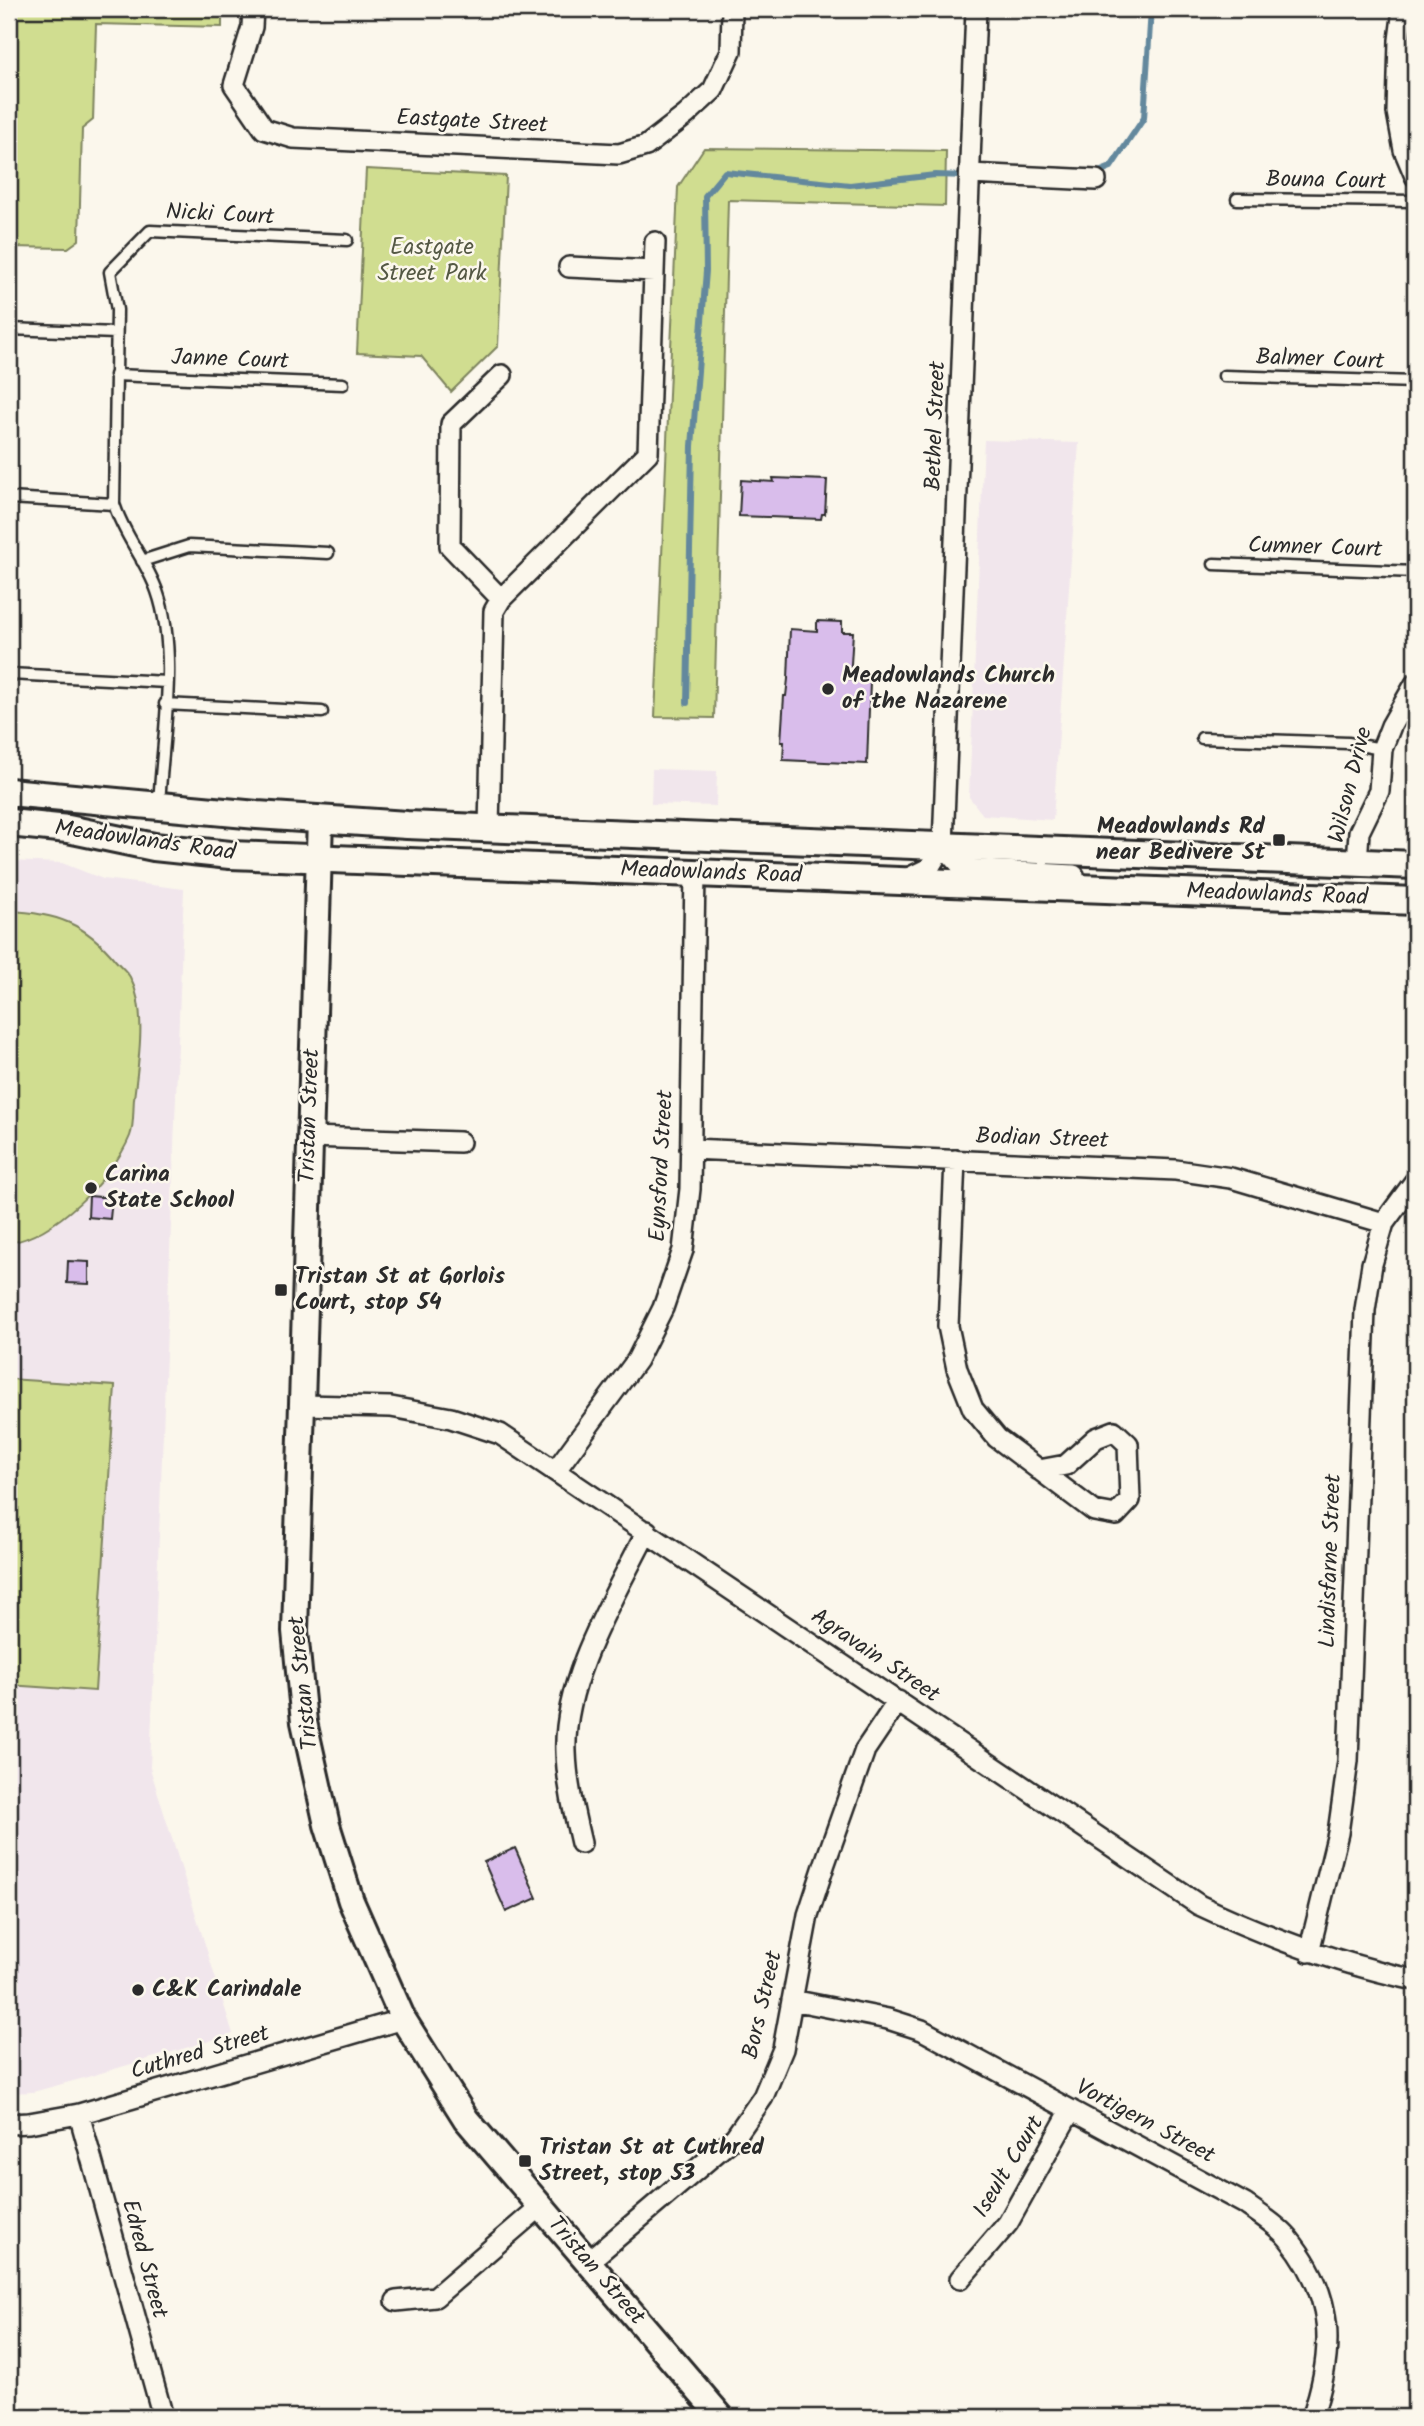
<svg xmlns="http://www.w3.org/2000/svg" width="1424" height="2426" font-family="Kalam,sans-serif">
	<rect width="100%" height="100%" fill="#fbf7ec"/>
	<filter id="ink" filterUnits="userSpaceOnUse"><feTurbulence type="fractalNoise" baseFrequency=".0143" numOctaves="2"/><feDisplacementMap in="SourceGraphic" scale="14" xChannelSelector="R" yChannelSelector="G"/><feConvolveMatrix kernelMatrix="1 2 1 2 8 2 1 2 1" color-interpolation-filters="sRGB"/></filter>
	<g filter="url(#ink)">
		<path fill="#f1e6ec" d="M 984,440 L 1079,443 L 1053,820 L 983,815 L 969,797 Z
			M 652,769 L 717,771 L 716,806 L 651,804 Z
			M 9,861 L 62,863 L 103,879 L 184,889 L 150,1768 L 233,2034 L 84,2078 L 33,2092 L 9,2093 Z"/>
		<path fill="#d0dd90" stroke="#7e845e" stroke-width="2" d="M 9,9 L 222,9 L 222,27 L 96,24 L 93,120 L 82,129 L 79,240 L 68,248 L 9,247 Z
			M 704,148 L 946,151 L 945,206 L 728,200 L 714,718 L 655,717 L 678,187 Z
			M 366,169 L 506,176 L 498,346 L 451,392 L 421,356 L 357,353 Z
			M 9,911 C 56,913 85,923 116,961 C 120,966 127,971 130,977 C 148,1012 138,1062 134,1099 C 133,1110 134,1126 130,1136 C 113,1178 54,1236 9,1243 Z
			M 9,1379 L 115,1386 L 95,1691 L 9,1685 Z"/>
		<g fill="none" stroke-linecap="round" stroke-linejoin="round">
			<path stroke="#63889d" stroke-width="6" d="M 1094,174 L 1111,167 L 1144,118 L 1151,9
				M 687,703 L 692,446 L 706,271 L 705,196 L 725,172 L 850,185 L 935,175 L 967,176"/>
		</g>
		<path fill="#d9bdeb" stroke="#2b2b2b" stroke-width="2" d="M 773,478 L 827,480 L 825,514 L 822,514 L 821,519 L 739,516 L 741,480 L 774,482 Z
			M 817,621 L 842,622 L 842,632 L 853,632 L 850,680 L 870,681 L 867,764 L 783,760 L 784,742 L 781,742 L 784,696 L 786,696 L 788,679 L 790,629 L 817,631 Z
			M 89,1196 L 112,1198 L 110,1219 L 88,1217 Z
			M 68,1261 L 89,1262 L 89,1284 L 67,1283 Z
			M 515,1848 L 537,1898 L 506,1912 L 484,1862 Z"/>
		<g fill="none" stroke-linecap="round" stroke-linejoin="round">
			<g stroke="#2b2b2b" stroke-width="15">
				<path id="service" d="M 1397,112 L 1415,113
					M 1237,199 L 1415,201
					M 9,329 L 116,333
					M 115,375 L 343,384
					M 1224,376 L 1415,382
					M 9,498 L 114,504
					M 142,561 L 189,546 L 328,553
					M 1214,564 L 1415,572
					M 9,674 L 167,682
					M 165,704 L 322,712
					M 1202,738 L 1348,743 L 1382,749
					M 159,806 C 162,740 179,653 157,591 C 146,560 124,536 114,504 L 117,310 L 110,272 L 150,231 L 347,240"/>
			</g>
			<g stroke="#2b2b2b" stroke-width="24">
				<path id="minor" d="M 253,9 L 252,27 L 234,85 L 264,129 L 293,138 L 619,154 L 646,146 L 686,115 L 713,90 L 731,51 L 732,9
					M 1403,9 L 1399,40 L 1397,112 L 1404,150 L 1415,176
					M 970,174 L 1096,180
					M 569,267 L 654,271
					M 501,599 L 450,546 L 451,424 L 502,375
					M 489,828 L 494,611 L 501,599 L 648,453 L 655,242
					M 943,845 L 964,869 L 1074,875
					M 1357,863 L 1359,832 L 1379,791 L 1382,749 L 1391,726 L 1415,684
					M 904,880 L 929,868 L 943,845 L 976,9
					M 310,1137 L 460,1142
					M 690,1149 L 1176,1170 L 1231,1178 L 1384,1223
					M 955,1160 L 948,1326 L 957,1369 L 973,1409 L 997,1438 L 1094,1511 L 1116,1515 L 1130,1500 L 1128,1444 L 1114,1431 L 1096,1438 L 1066,1465 L 1039,1470
					M 302,1405 L 391,1407 L 451,1418 L 500,1434 L 1199,1905 C 1269,1938 1339,1964 1415,1980
					M 556,1470 L 637,1360 L 663,1308 L 683,1250 L 690,1189 L 695,872
					M 581,1843 C 574,1813 567,1783 566,1752 C 563,1678 615,1596 647,1531
					M 1309,1952 L 1338,1833 L 1348,1761 L 1365,1310 L 1372,1264 L 1384,1223 L 1415,1181
					M 792,2000 L 888,2019 L 922,2030 L 1245,2204 C 1259,2214 1277,2225 1288,2238 C 1335,2295 1335,2350 1312,2417
					M 79,2114 L 163,2417
					M 9,2124 L 29,2123 L 79,2114 L 403,2019
					M 588,2262 L 735,2137 L 763,2097 L 783,2049 L 808,1915 L 825,1863 L 865,1750 L 898,1701
					M 960,2279 L 1008,2223 L 1071,2110
					M 396,2301 L 435,2297 L 541,2206"/>
			</g>
			<g stroke="#2b2b2b" stroke-width="30">
				<path id="tertiary" d="M 320,819 L 295,1631 L 304,1722 L 327,1825 L 351,1901 L 403,2019 L 466,2119 L 721,2417"/>
			</g>
			<g stroke="#2b2b2b" stroke-width="32">
				<path id="secondary" d="M 9,792 L 257,815 L 407,825 L 1415,865
					M 9,823 L 68,829 L 154,847 L 230,855 L 1415,901"/>
			</g>
			<use href="#service" stroke="#fbf7ec" stroke-width="10"/>
			<use href="#minor" stroke="#fbf7ec" stroke-width="19"/>
			<use href="#tertiary" stroke="#fbf7ec" stroke-width="24"/>
			<use href="#secondary" stroke="#fbf7ec" stroke-width="26"/>
		</g>
	</g>
	<g fill="#2b2b2b" stroke="#fbf7ec" stroke-width="2.5">
		<circle cx="828" cy="689" r="7"/>
		<rect x="1272" y="833" width="14" height="14" rx="3.5"/>
		<circle cx="91" cy="1188" r="7"/>
		<rect x="274" y="1283" width="14" height="14" rx="3.5"/>
		<circle cx="138" cy="1990" r="7"/>
		<rect x="518" y="2154" width="14" height="14" rx="3.5"/>
	</g>
	<g text-anchor="middle" dominant-baseline="central" stroke-width="5" stroke-linejoin="round" paint-order="stroke">
		<g font-size="23" fill="#2b2b2b" stroke="#fbf7ec">
			<text transform="translate(472 122) rotate(3)">Eastgate Street</text>
			<text transform="translate(1326 181) rotate(1)">Bouna Court</text>
			<text transform="translate(220 215) rotate(3)">Nicki Court</text>
			<text transform="translate(230 360) rotate(2)">Janne Court</text>
			<text transform="translate(1320 360) rotate(2)">Balmer Court</text>
			<text transform="translate(936 426) rotate(-88)">Bethel Street</text>
			<text transform="translate(1315 548) rotate(2)">Cumner Court</text>
			<text transform="translate(1351 785) rotate(-76)">Wilson Drive</text>
			<text transform="translate(145 841) rotate(8)">Meadowlands Road</text>
			<text transform="translate(711 873) rotate(2)">Meadowlands Road</text>
			<text transform="translate(1277 895) rotate(2)">Meadowlands Road</text>
			<text transform="translate(310 1116) rotate(-88)">Tristan Street</text>
			<text transform="translate(1042 1139) rotate(2)">Bodian Street</text>
			<text transform="translate(662 1166) rotate(-87)">Eynsford Street</text>
			<text transform="translate(1331 1561) rotate(-88)">Lindisfarne Street</text>
			<text transform="translate(875 1656) rotate(34)">Agravain Street</text>
			<text transform="translate(304 1683) rotate(-96)">Tristan Street</text>
			<text transform="translate(763 2005) rotate(-77)">Bors Street</text>
			<text transform="translate(200 2053) rotate(-16)">Cuthred Street</text>
			<text transform="translate(1145 2122) rotate(28)">Vortigern Street</text>
			<text transform="translate(1009 2167) rotate(-59)">Iseult Court</text>
			<text transform="translate(144 2259) rotate(75)">Edred Street</text>
			<text transform="translate(596 2271) rotate(49)">Tristan Street</text>
		</g>
		<g font-size="23" fill="#545844" stroke="#fbf7ec">
			<text x="432" y="248">Eastgate<tspan x="432" dy="26">Street Park</tspan></text>
		</g>
		<g font-size="23" font-weight="bold" fill="#2b2b2b" stroke="#fbf7ec" text-anchor="start">
			<text x="842" y="676">Meadowlands Church<tspan x="842" dy="26">of the Nazarene</tspan></text>
			<text x="1265" y="827" text-anchor="end">Meadowlands Rd<tspan x="1265" dy="26">near Bedivere St</tspan></text>
			<text x="105" y="1175">Carina<tspan x="105" dy="26">State School</tspan></text>
			<text x="295" y="1277">Tristan St at Gorlois<tspan x="295" dy="26">Court, stop 54</tspan></text>
			<text x="152" y="1990">C&amp;K Carindale</text>
			<text x="539" y="2148">Tristan St at Cuthred<tspan x="539" dy="26">Street, stop 53</tspan></text>
		</g>
	</g>
	<rect width="1424" height="2426" fill="none" stroke="#fbf7ec" stroke-width="35"/>
	<rect x="18" y="18" width="1389" height="2391" fill="none" stroke="#2b2b2b" stroke-width="2.5" filter="url(#ink)"/>
</svg>
